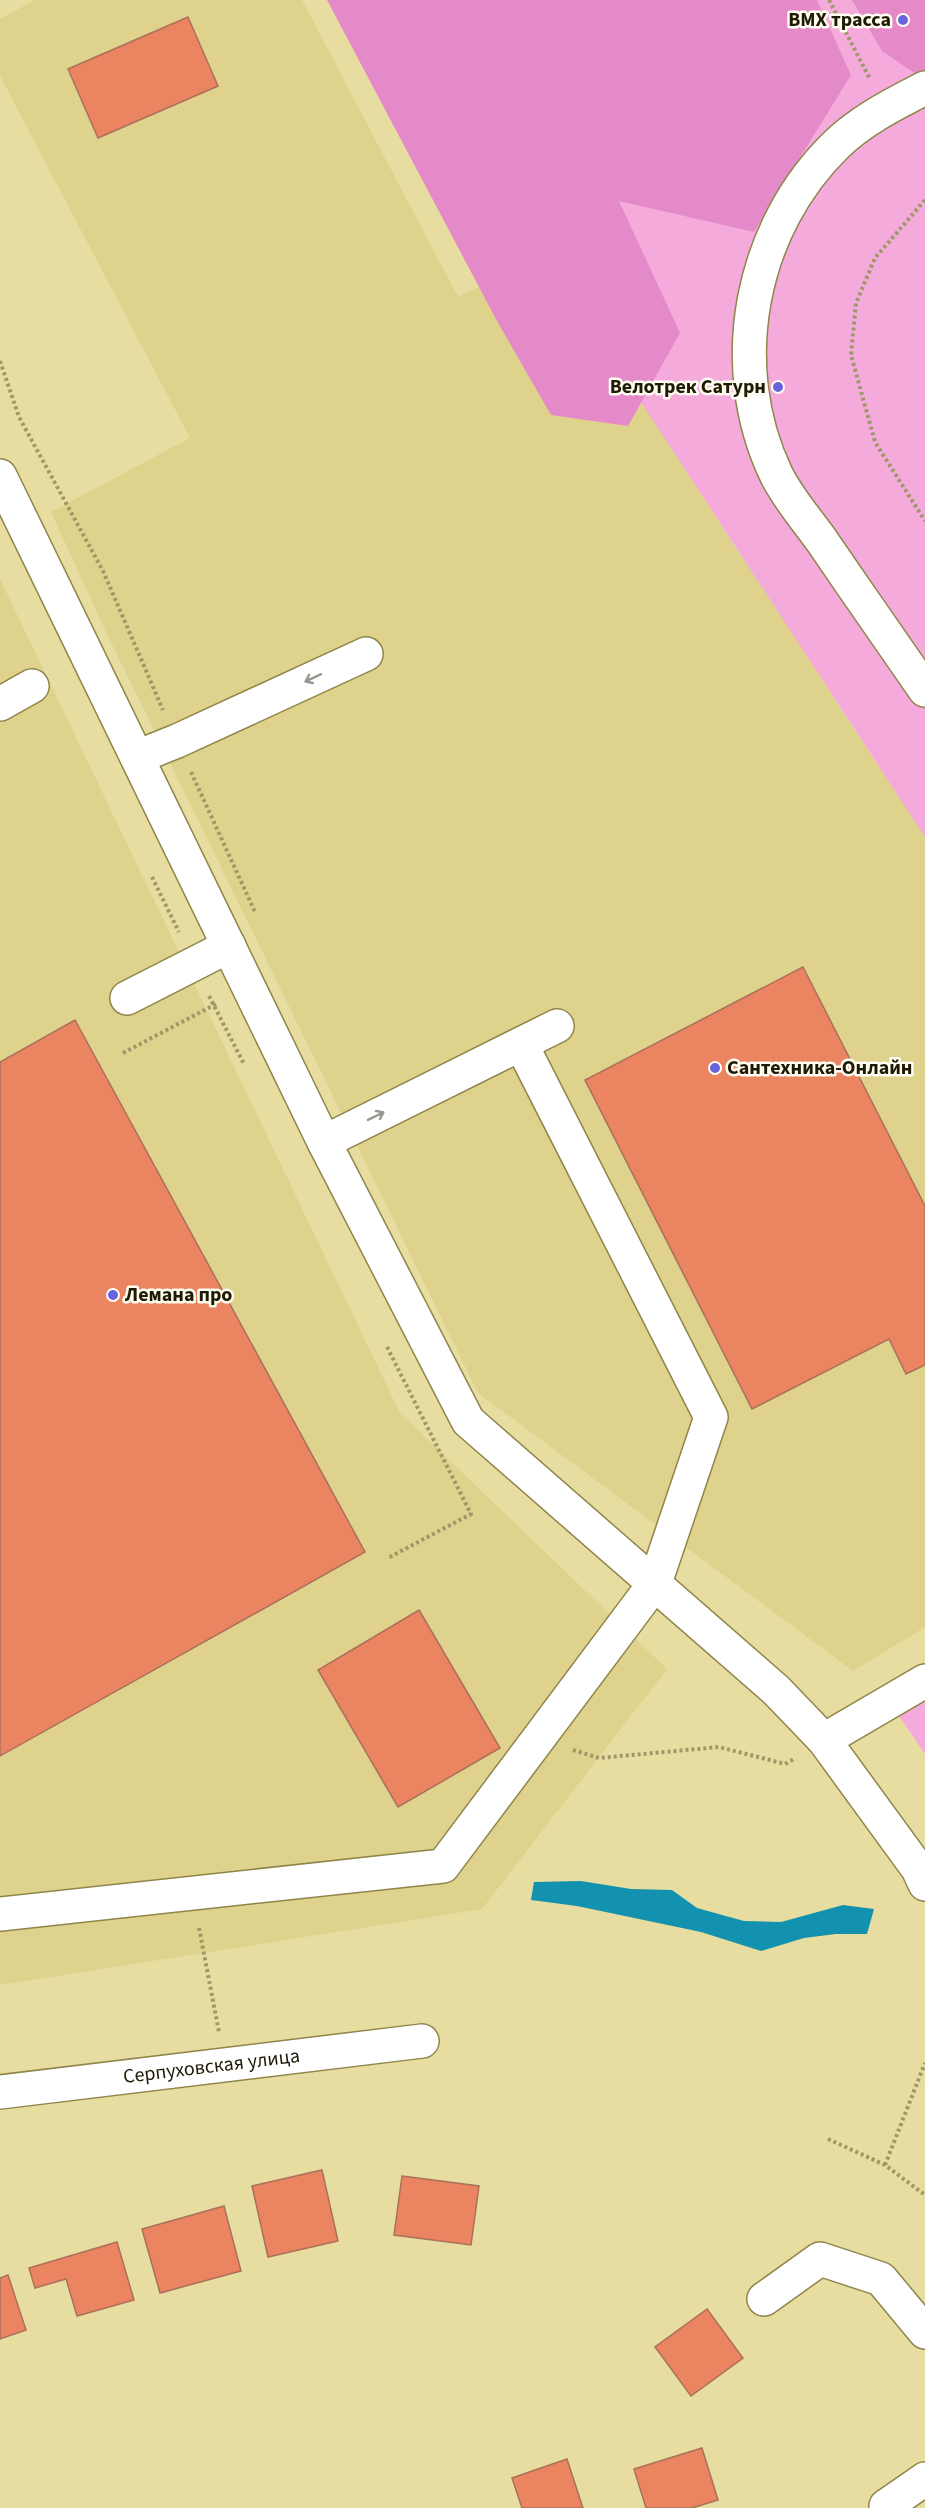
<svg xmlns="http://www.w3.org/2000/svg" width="925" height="2508" font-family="'Source Sans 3',sans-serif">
	<rect width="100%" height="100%" fill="#e8dda0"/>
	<path fill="#ded28c" d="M 35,0 L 302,0 L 458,297 L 545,255 L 925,837 L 925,1627 L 853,1671 L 478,1393 L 105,630 L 51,512 L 190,438 L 0,76 L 0,19 Z
		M 0,579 L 400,1413 L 667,1669 L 482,1909 L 0,1985 Z"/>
	<path fill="#f4aadb" d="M 430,0 L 925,0 L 925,837 L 545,255 Z
		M 925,1698 L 925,1754 L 899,1716 Z"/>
	<path fill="#e58ac8" d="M 327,0 L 817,0 L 851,75 L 754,232 L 619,201 L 680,333 L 628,426 L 551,415 L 497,321 Z
		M 852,0 L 925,0 L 925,77 L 922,78 L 882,51 Z"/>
	<path fill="#1392b0" d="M 581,1881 L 631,1889 L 672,1890 L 697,1908 L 744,1921 L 781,1922 L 843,1905 L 874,1909 L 867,1934 L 836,1934 L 804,1938 L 761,1951 L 701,1932 L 577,1906 L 531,1900 L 534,1882 Z"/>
	<path fill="#ea8461" stroke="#aa705c" stroke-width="1.5" d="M 188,17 L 218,86 L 98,138 L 68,69 Z
		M 803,967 L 925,1206 L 925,1365 L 906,1374 L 889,1339 L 752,1409 L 585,1080 Z
		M 75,1020 L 365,1552 L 0,1756 L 0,1062 Z
		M 419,1610 L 500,1748 L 398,1807 L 318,1670 Z
		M 322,2170 L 338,2241 L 268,2257 L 252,2186 Z
		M 402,2176 L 479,2186 L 471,2245 L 394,2235 Z
		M 224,2206 L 241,2271 L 160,2293 L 142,2229 Z
		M 117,2242 L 134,2300 L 77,2316 L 66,2279 L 35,2288 L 29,2268 Z
		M 8,2275 L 26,2330 L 0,2339 L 0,2278 Z
		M 707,2309 L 743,2358 L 691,2396 L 655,2347 Z
		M 702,2448 L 718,2500 L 692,2508 L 646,2508 L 634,2469 Z
		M 567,2459 L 583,2508 L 522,2508 L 512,2478 Z"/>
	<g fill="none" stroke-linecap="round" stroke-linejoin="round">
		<g stroke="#8f854a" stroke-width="36">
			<g id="minor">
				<path d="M 925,88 C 894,104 862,120 837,144 C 750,228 724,365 776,474 C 787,497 807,520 822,541 C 856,591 891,641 925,690"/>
				<path d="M 0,476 L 324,1142 L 468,1421 L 776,1690 L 824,1740 L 918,1869 L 925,1884"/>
				<path d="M 0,704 L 32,686"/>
				<path d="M 137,757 L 177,741 L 366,654"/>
				<path d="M 127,998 L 229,946"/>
				<path d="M 324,1142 L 557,1026"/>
				<path d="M 824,1740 L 925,1681"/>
				<path d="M 0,1914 L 443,1866 L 655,1583 L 711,1417 L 521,1044"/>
				<path id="s1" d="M 0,2092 L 422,2041"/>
				<path d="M 764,2299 L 820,2259 L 881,2279 L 925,2332"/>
				<path d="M 886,2506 L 925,2479"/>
			</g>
		</g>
		<path stroke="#a09768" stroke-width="4" stroke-dasharray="3 3" stroke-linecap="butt" d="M 829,0 L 870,79
			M 925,200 L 875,258 L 856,303 L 851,355 L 875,442 L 925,521
			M 0,361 L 19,417 L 103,571 L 163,710
			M 191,772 L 255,912
			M 152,877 L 179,932
			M 209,996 L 244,1064
			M 123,1053 L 216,1004
			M 387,1347 L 471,1514 L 388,1558
			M 573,1750 L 599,1758 L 719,1747 L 785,1764 L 794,1759
			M 199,1928 L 219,2032
			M 828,2139 L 885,2165 L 925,2195
			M 885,2165 L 925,2063"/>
		<use href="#minor" stroke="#fff" stroke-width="33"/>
	</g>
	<defs><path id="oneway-shaft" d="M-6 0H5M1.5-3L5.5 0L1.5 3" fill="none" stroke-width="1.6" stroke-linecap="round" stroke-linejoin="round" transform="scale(1.5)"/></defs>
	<g stroke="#9a988e">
		<use href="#oneway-shaft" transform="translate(313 678) rotate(155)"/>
		<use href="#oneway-shaft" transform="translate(376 1116) rotate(-26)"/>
	</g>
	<g fill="#6764de" stroke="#fffdf1" stroke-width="2">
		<circle cx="903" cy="20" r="6"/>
		<circle cx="778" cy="387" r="6"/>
		<circle cx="715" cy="1068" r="6"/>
		<circle cx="113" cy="1295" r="6"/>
	</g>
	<g text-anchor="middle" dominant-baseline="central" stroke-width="5" stroke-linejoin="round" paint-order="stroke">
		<g font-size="20" font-weight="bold" fill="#1e1a03" stroke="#fffdf1" text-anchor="end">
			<text x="891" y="20">BMX трасса</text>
			<text x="766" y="387">Велотрек Сатурн</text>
			<text x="727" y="1068" text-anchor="start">Сантехника-Онлайн</text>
			<text x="125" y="1295" text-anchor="start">Лемана про</text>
		</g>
		<g font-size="20" fill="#1e1a03" stroke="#fffdf1">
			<text stroke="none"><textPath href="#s1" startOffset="213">Серпуховская улица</textPath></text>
		</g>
	</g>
</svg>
